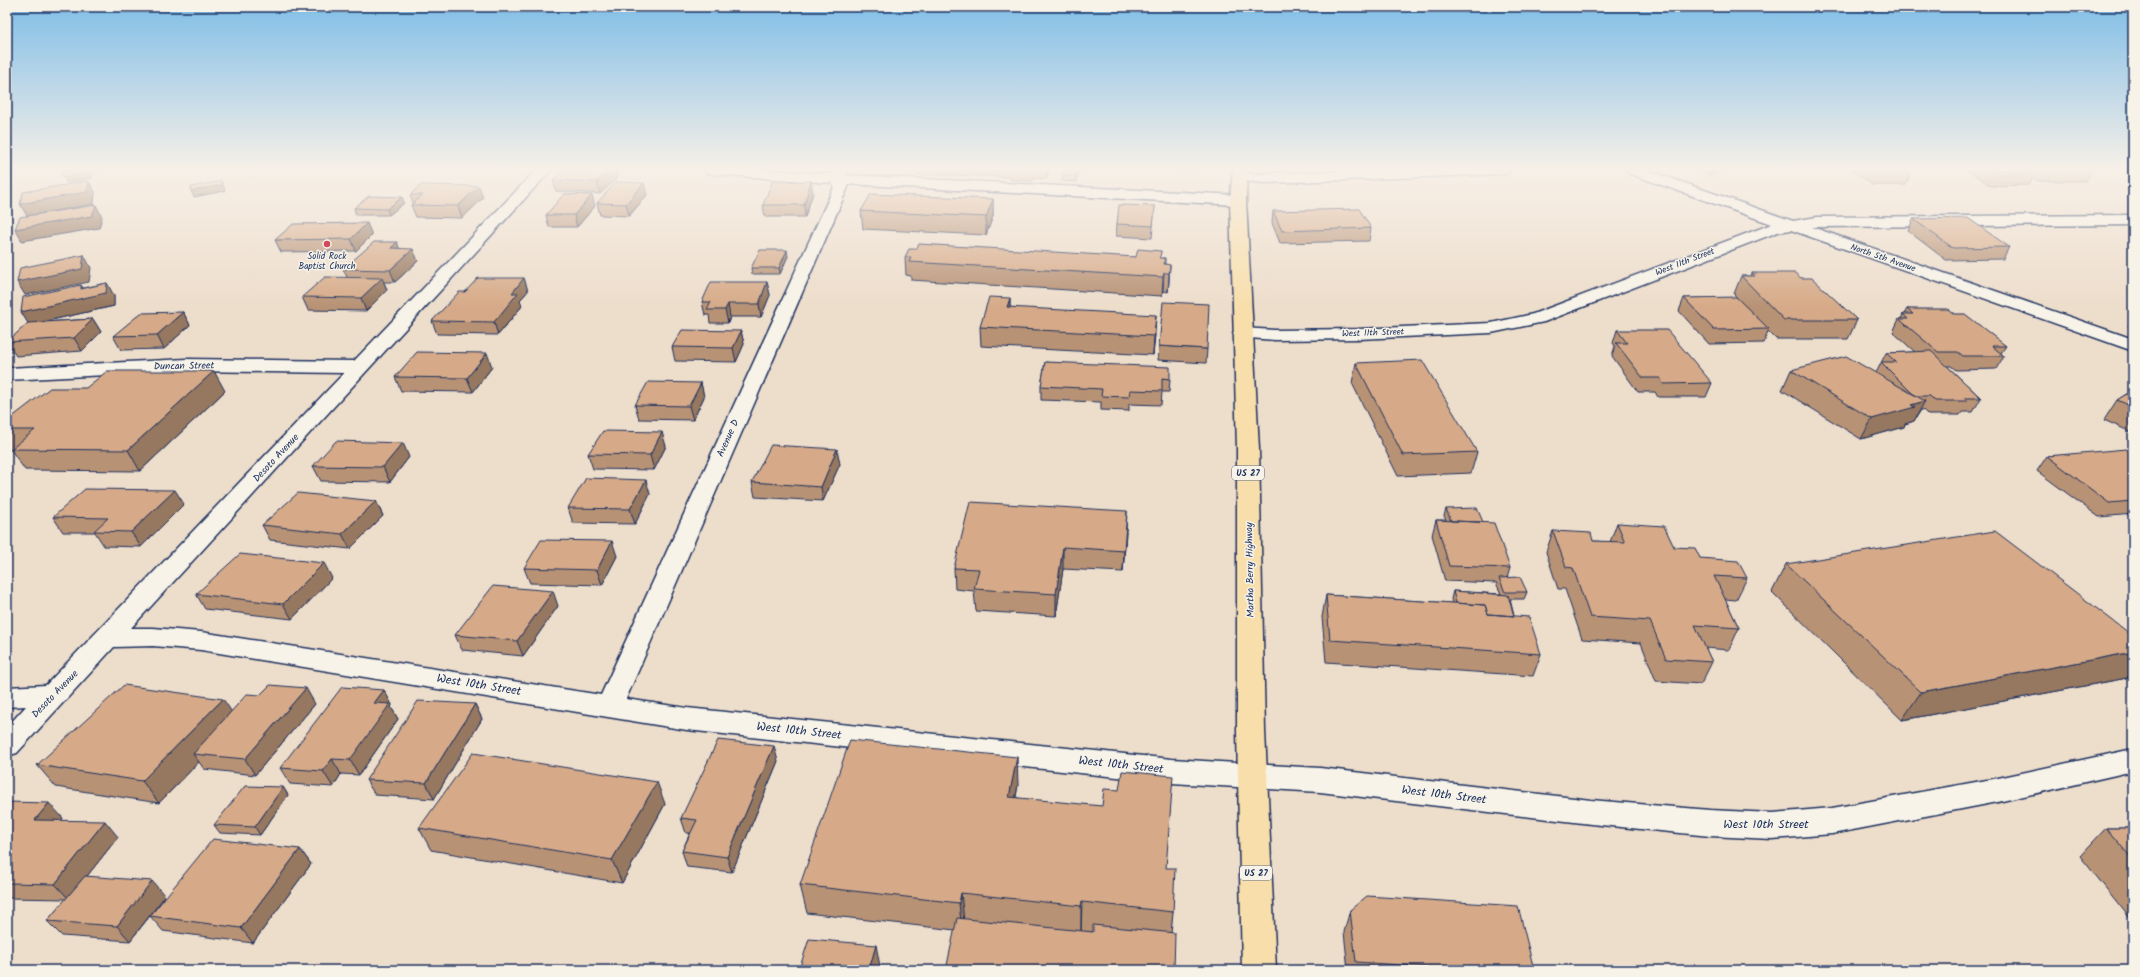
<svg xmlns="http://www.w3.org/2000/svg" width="2140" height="977" font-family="Kalam,sans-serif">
	<rect width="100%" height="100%" fill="#edddcb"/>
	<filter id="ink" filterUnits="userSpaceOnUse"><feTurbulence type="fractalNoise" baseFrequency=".025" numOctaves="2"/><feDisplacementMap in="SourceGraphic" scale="8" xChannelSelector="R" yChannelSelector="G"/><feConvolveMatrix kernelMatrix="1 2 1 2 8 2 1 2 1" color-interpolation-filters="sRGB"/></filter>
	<g filter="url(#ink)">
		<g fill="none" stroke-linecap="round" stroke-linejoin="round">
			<g stroke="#1b2f5e" stroke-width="3">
				<path id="minor" d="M 536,170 L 551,170 L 131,628 L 153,628 L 201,632 L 601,695 L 834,187 L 832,183 L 712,174 L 707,173 L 705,170 L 772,170 L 832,174 L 834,170 L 848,170 L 846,175 L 1238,195 L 1243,197 L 1246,200 L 1243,203 L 1238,205 L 847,184 L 848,187 L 626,699 L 687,708 L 1172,759 L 1320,768 L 1591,800 L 1710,810 L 1772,813 L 1832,808 L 1998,778 L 2133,749 L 2133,771 L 1998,802 L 1832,834 L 1772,839 L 1710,836 L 1591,824 L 1320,792 L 1172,783 L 687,730 L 201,650 L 153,646 L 114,647 L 17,753 L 7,756 L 7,727 L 26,706 L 7,707 L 7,687 L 46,685 L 344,373 L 187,371 L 7,380 L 7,368 L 187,359 L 354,361 Z
					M 1388,170 L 1510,170 L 1508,173 L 1503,174 L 1264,183 L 1235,180 L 1233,177 L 1235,174 Z
					M 1626,170 L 1647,170 L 1793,221 L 1817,217 L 2133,215 L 2133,225 L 1812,227 L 2133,339 L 2133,351 L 1791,230 L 1778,232 L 1544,322 L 1491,333 L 1358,339 L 1275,340 L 1236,337 L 1233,333 L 1236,329 L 1242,328 L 1275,330 L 1358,329 L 1491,323 L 1533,314 L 1772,224 L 1628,173 Z"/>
			</g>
			<g stroke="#1b2f5e" stroke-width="3">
				<path id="major" d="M 1233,170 L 1247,170 L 1246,200 L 1259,449 L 1265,731 L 1276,970 L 1242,970 L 1237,731 L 1237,449 L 1230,200 Z"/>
			</g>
			<use href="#minor" fill="#f7f3e8" fill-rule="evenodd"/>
			<use href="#major" fill="#f8deab" fill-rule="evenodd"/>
		</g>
		<path fill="#b89275" stroke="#1b2f5e" d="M 907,170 L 1049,170 L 1047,179 L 1034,178 L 1033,181 L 1011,180 L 1011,177 L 908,174 Z
			M 1080,170 L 1076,182 L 1062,181 L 1062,175 Z
			M 1160,170 L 1198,170 L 1198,171 Z
			M 1699,170 L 1728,170 L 1709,175 Z
			M 1852,170 L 1907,170 L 1911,173 L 1906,185 L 1872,185 Z
			M 1967,170 L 2092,170 L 2086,181 L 2039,181 L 2033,178 L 2029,185 L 1991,186 Z
			M 2124,170 L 2133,170 L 2133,175 Z
			M 619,176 L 600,194 L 556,191 L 553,180 Z
			M 421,185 L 483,198 L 462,218 L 416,217 L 411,205 L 413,203 L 410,195 Z
			M 813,193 L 805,217 L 765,217 L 763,205 Z
			M 647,195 L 629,216 L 600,215 L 597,203 Z
			M 402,197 L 404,203 L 389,215 L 356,215 L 354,208 Z
			M 993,199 L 993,216 L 986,235 L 863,229 L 861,211 Z
			M 595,206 L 577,227 L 549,227 L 546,215 Z
			M 1155,206 L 1152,238 L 1116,236 L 1117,224 Z
			M 1273,211 L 1371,228 L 1369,241 L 1280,243 L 1272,223 Z
			M 1913,219 L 2009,247 L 2003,259 L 1946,260 L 1908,231 Z
			M 372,235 L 356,251 L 281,252 L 275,240 Z
			M 399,248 L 418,261 L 395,282 L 384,282 L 387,290 L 366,311 L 308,310 L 302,297 L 347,277 L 343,269 Z
			M 1161,251 L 1160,258 L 1165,258 L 1165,264 L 1170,265 L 1168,292 L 1163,291 L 1162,296 L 911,280 L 911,276 L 906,275 L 905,257 L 1136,257 Z
			M 788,256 L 780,274 L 752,274 L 751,268 Z
			M 1752,273 L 1801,278 L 1857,320 L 1848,339 L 1776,339 L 1768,331 L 1764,343 L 1709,344 L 1679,311 L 1684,298 L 1737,298 L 1734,294 L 1741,276 L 1751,276 Z
			M 524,278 L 528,291 L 520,300 L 522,306 L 498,335 L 437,334 L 432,321 L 465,292 Z
			M 767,282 L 770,295 L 761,317 L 730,317 L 728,323 L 710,323 L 709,315 L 705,315 L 702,302 Z
			M 107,283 L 114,296 L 114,306 L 42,322 L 93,319 L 101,332 L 82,351 L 16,356 L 7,342 L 81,285 L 83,288 Z
			M 1010,298 L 1010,307 L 1155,334 L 1153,355 L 981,346 L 980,327 Z
			M 1907,309 L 1954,314 L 2006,346 L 2001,353 L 2004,356 L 1996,369 L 1956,370 L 1951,366 L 1947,366 L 1981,398 L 1973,412 L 1962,412 L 1960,415 L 1928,415 L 1923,410 L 1921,410 L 1914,421 L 1905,424 L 1904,427 L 1861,439 L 1782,390 L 1791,370 L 1876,373 L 1886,353 L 1915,352 L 1893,332 L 1899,319 L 1901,319 L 1903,314 L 1904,314 Z
			M 183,312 L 190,325 L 164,349 L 121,350 L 113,336 Z
			M 2133,319 L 2133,327 L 2128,326 Z
			M 1617,330 L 1712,383 L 1706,397 L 1658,397 L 1655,392 L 1638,392 L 1612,356 L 1615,346 L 1613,343 Z
			M 741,331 L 744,344 L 736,362 L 675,361 L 672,347 Z
			M 1159,346 L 1207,349 L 1206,363 L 1158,360 Z
			M 1045,362 L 1170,379 L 1169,392 L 1162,392 L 1161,405 L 1129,404 L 1129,411 L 1101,410 L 1101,402 L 1041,400 L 1041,386 Z
			M 1356,363 L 1477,452 L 1471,473 L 1398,476 L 1352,383 Z
			M 492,367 L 473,392 L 401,391 L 395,377 Z
			M 701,383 L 704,397 L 693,420 L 639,419 L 635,405 Z
			M 2133,390 L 2133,433 L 2104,420 L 2117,400 Z
			M 225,391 L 140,471 L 25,470 L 11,450 L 10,450 L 7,446 L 7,421 Z
			M 666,446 L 654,470 L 593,469 L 588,454 Z
			M 2133,454 L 2133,514 L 2099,517 L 2037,471 L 2047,456 Z
			M 409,457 L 390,482 L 321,481 L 313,466 Z
			M 840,464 L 823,501 L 755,497 L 752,482 Z
			M 650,494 L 635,524 L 573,523 L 568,508 Z
			M 376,501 L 383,516 L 350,549 L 270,540 L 262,525 Z
			M 184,504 L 141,547 L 104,546 L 95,532 L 63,532 L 53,517 Z
			M 1446,509 L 1483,522 L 1510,568 L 1507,578 L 1527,592 L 1524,599 L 1510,599 L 1514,616 L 1541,654 L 1533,676 L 1326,662 L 1322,617 L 1326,595 L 1452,603 L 1451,599 L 1453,591 L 1501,594 L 1497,585 L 1497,583 L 1445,581 L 1432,535 L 1436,520 L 1446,520 L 1444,516 Z
			M 1617,523 L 1747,578 L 1736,600 L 1725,599 L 1739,628 L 1729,650 L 1705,648 L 1712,662 L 1701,684 L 1656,681 L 1641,643 L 1582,639 L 1565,589 L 1558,589 L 1546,552 L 1553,531 L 1593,541 L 1610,542 Z
			M 1126,532 L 1123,572 L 1063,569 L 1056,616 L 976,611 L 974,591 L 955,589 L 954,568 Z
			M 617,556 L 602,585 L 530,583 L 524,568 Z
			M 1786,564 L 2133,636 L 2133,670 L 2127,678 L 1902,720 L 1772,592 Z
			M 332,578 L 292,619 L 205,609 L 196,594 Z
			M 558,606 L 523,656 L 462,650 L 455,635 Z
			M 384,690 L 392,705 L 391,707 L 398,719 L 359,775 L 341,774 L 333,787 L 290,784 L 280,768 Z
			M 315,704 L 255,775 L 204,769 L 199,762 L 159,803 L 56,787 L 37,765 L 232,712 Z
			M 475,704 L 482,719 L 434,799 L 375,795 L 366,780 Z
			M 778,761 L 732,872 L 687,867 L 682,851 L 690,833 L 686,833 L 681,818 Z
			M 1018,785 L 1016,797 L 1166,868 L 1173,912 L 1171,933 L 955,930 L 807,913 L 800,885 Z
			M 283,787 L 288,795 L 260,835 L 220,833 L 214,825 Z
			M 7,802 L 63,818 L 61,821 L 118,837 L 87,876 L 165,896 L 150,916 L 300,849 L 311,864 L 253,943 L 163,931 L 150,916 L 130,941 L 62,936 L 47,921 L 66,899 L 7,898 Z
			M 665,804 L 622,883 L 431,850 L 419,828 Z
			M 2106,828 L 2133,828 L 2133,922 L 2080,856 Z
			M 1350,910 L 1534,970 L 1348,970 L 1344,932 Z"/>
		<path fill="#96775f" stroke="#1b2f5e" d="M 89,170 L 105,170 L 92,172 L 92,178 L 67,183 L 63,177 Z
			M 610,170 L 617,170 L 619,176 L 600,194 L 597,182 Z
			M 1047,170 L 1049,170 L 1047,179 Z
			M 1078,170 L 1080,170 L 1076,182 L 1076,176 Z
			M 1711,170 L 1728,170 L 1709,175 Z
			M 89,181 L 95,192 L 94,204 L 27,216 L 20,204 Z
			M 221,181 L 224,187 L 225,191 L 194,197 L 191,191 Z
			M 811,181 L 813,193 L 805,217 L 804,205 Z
			M 644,183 L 647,195 L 629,216 L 626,204 Z
			M 479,186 L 483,198 L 462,218 L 458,206 Z
			M 592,195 L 595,206 L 577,227 L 574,215 Z
			M 402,197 L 404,203 L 389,215 L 387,209 Z
			M 993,199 L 993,216 L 986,235 L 986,217 Z
			M 96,205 L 102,217 L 99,228 L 22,241 L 15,229 Z
			M 367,223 L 372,235 L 356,251 L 351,239 Z
			M 397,242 L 402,255 L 391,248 Z
			M 413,249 L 418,261 L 395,282 L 390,270 Z
			M 787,250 L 788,256 L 780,274 L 779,268 Z
			M 84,255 L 91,268 L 89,282 L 25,295 L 17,282 Z
			M 1170,265 L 1169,283 L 1168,292 L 1169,273 Z
			M 1164,273 L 1163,291 L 1162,296 L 1163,277 Z
			M 382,278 L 387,290 L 366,311 L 361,298 Z
			M 524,278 L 528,291 L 520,300 L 522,306 L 498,335 L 494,322 L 512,293 Z
			M 767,282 L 770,295 L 761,317 L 759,304 Z
			M 107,283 L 114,296 L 114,306 L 29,325 L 21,312 L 81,289 L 81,285 L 88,297 Z
			M 1010,298 L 1010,317 L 1007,307 Z
			M 728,304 L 730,317 L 728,323 L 725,310 Z
			M 183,312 L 190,325 L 164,349 L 157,335 Z
			M 1156,315 L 1155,334 L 1153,355 L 1154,336 Z
			M 93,319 L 101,332 L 82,351 L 74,338 Z
			M 741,331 L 744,344 L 736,362 L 733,348 Z
			M 487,353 L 492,367 L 473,392 L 467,378 Z
			M 214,371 L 225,391 L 140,471 L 128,450 Z
			M 701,383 L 704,397 L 693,420 L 689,406 Z
			M 1925,401 L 1914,421 L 1905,424 L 1904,427 L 1861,439 L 1872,419 L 1911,405 Z
			M 662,432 L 666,446 L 654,470 L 650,455 Z
			M 403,443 L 409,457 L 390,482 L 383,467 Z
			M 837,449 L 840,464 L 823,501 L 821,487 Z
			M 646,480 L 650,494 L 635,524 L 630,509 Z
			M 175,490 L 184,504 L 141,547 L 131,532 Z
			M 376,501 L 383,516 L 350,549 L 342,534 Z
			M 1127,511 L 1126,532 L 1123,572 L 1124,551 Z
			M 612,541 L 617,556 L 602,585 L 597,570 Z
			M 1063,547 L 1063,569 L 1056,616 L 1056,594 Z
			M 324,563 L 332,578 L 292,619 L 283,604 Z
			M 553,591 L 558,606 L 523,656 L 517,641 Z
			M 2133,652 L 2133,670 L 2127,678 L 1902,720 L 1921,692 Z
			M 306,688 L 315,704 L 255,775 L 245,759 Z
			M 384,690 L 392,705 L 391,707 L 398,719 L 359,775 L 350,760 L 374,703 Z
			M 223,699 L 238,721 L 193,754 L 199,762 L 159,803 L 142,781 Z
			M 475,704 L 482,719 L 434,799 L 426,783 Z
			M 774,746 L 778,761 L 732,872 L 727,857 Z
			M 1017,757 L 1018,785 L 1010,825 L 1009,797 Z
			M 332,759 L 341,774 L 333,787 L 323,771 Z
			M 657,782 L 665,804 L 622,883 L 612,860 Z
			M 283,787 L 288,795 L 260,835 L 255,827 Z
			M 49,803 L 63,818 L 48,836 L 35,820 Z
			M 105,821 L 118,837 L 69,899 L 55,884 Z
			M 300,849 L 311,864 L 253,943 L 241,928 Z
			M 152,881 L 165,896 L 130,941 L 117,926 Z
			M 961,893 L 964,921 L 962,931 L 959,903 Z
			M 1082,902 L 1081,930 L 1081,934 L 1081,906 Z
			M 876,945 L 880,966 L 879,970 L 869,970 Z"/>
		<path fill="#d6aa88" stroke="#1b2f5e" d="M 63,170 L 89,170 L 89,172 L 63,177 Z
			M 564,170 L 610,170 L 597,182 L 553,180 Z
			M 1063,170 L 1078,170 L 1076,176 L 1062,175 Z
			M 1873,170 L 1907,170 L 1911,173 L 1878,173 Z
			M 1991,170 L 2028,170 L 2035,174 L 1997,174 Z
			M 89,181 L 87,192 L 20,204 L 23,192 Z
			M 221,181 L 222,185 L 191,191 L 191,187 Z
			M 811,181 L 804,205 L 763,205 L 772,182 Z
			M 616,182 L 644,183 L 626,204 L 597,203 Z
			M 421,185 L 479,186 L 458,206 L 411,205 L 423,195 L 410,195 Z
			M 564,194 L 592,195 L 574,215 L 546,215 Z
			M 871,194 L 993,199 L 986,217 L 861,211 Z
			M 369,196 L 402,197 L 387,209 L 354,208 Z
			M 96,205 L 92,216 L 15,229 L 20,217 Z
			M 1119,205 L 1155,206 L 1153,226 L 1117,224 Z
			M 1359,209 L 1371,228 L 1282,231 L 1273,211 Z
			M 1968,218 L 2009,247 L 1953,248 L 1913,219 Z
			M 367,223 L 351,239 L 275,240 L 293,224 Z
			M 374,242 L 397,242 L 391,248 L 413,249 L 390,270 L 343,269 Z
			M 919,244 L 1136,257 L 1138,249 L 1161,251 L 1160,258 L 1165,258 L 1164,264 L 1170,265 L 1169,273 L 1164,273 L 1163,277 L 909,262 L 911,257 L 905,257 L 909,249 L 916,249 Z
			M 760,250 L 787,250 L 779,268 L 751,268 Z
			M 84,255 L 82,269 L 17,282 L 20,268 Z
			M 1752,273 L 1795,273 L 1801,278 L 1812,278 L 1857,320 L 1784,320 L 1741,276 L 1755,276 Z
			M 325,277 L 382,278 L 361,298 L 302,297 Z
			M 478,278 L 524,278 L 512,293 L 518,293 L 494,322 L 432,321 L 459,292 L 465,292 Z
			M 711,282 L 767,282 L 759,304 L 728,304 L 725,310 L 707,310 L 711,302 L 702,302 Z
			M 107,283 L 106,293 L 21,312 L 23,297 L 81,285 L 81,289 Z
			M 989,297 L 1010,298 L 1007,307 L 1156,315 L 1154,336 L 980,327 Z
			M 1736,297 L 1769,329 L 1714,330 L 1684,298 Z
			M 1163,302 L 1209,304 L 1207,349 L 1159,346 Z
			M 1907,309 L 1948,309 L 1954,314 L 1965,314 L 2006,346 L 1992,346 L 2004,356 L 1963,356 L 1958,352 L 1938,352 L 1899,319 L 1908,319 L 1903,314 L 1913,314 Z
			M 183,312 L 157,335 L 113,336 L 141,313 Z
			M 93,319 L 74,338 L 7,342 L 28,323 Z
			M 682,330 L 741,331 L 733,348 L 672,347 Z
			M 1617,330 L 1667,330 L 1712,383 L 1663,384 L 1660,378 L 1643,378 L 1616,343 L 1627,343 Z
			M 1931,351 L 1981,398 L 1964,398 L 1968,401 L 1935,401 L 1930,396 L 1917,396 L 1912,393 L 1881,362 L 1896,362 L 1886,353 Z
			M 417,352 L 487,353 L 467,378 L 395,377 Z
			M 1846,356 L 1925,401 L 1911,405 L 1915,407 L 1872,419 L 1791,370 Z
			M 1422,360 L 1477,452 L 1403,455 L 1356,363 Z
			M 1045,362 L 1170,367 L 1170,379 L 1162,378 L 1162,391 L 1130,390 L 1129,397 L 1101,396 L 1102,389 L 1041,386 Z
			M 107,371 L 214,371 L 128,450 L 11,449 L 35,430 L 7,430 L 7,421 L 50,388 L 86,388 Z
			M 648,382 L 701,383 L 689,406 L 635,405 Z
			M 2133,390 L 2133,407 L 2117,400 Z
			M 603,431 L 662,432 L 650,455 L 588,454 Z
			M 336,441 L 403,443 L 383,467 L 313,466 Z
			M 771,445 L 837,449 L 821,487 L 752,482 Z
			M 2126,449 L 2133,454 L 2133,501 L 2109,503 L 2047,456 Z
			M 586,478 L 646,480 L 630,509 L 568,508 Z
			M 85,489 L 175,490 L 131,532 L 94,531 L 108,518 L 53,517 Z
			M 298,493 L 376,501 L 342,534 L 262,525 Z
			M 970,502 L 1127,511 L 1124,551 L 1063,547 L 1056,594 L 974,589 L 979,569 L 954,568 Z
			M 1477,508 L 1483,522 L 1451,521 L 1446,509 Z
			M 1436,520 L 1494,523 L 1510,568 L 1449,566 Z
			M 1617,523 L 1664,526 L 1674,547 L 1695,548 L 1700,558 L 1738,561 L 1747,578 L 1714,576 L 1739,628 L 1695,625 L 1712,662 L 1666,659 L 1650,621 L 1590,617 L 1573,568 L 1566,567 L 1553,531 L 1591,533 L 1593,541 L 1625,542 Z
			M 1995,531 L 2133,636 L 2133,652 L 1921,692 L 1786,564 Z
			M 541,540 L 612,541 L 597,570 L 524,568 Z
			M 240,554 L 324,563 L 283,604 L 196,594 Z
			M 1520,577 L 1527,592 L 1505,592 L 1499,578 Z
			M 493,586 L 553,591 L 517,641 L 455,635 Z
			M 1453,591 L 1508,595 L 1514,616 L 1488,614 L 1485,605 L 1456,603 Z
			M 1326,595 L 1485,605 L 1488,614 L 1529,617 L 1541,654 L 1330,640 Z
			M 124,685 L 223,699 L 142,781 L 37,765 Z
			M 270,685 L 306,688 L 245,759 L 193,754 L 247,694 L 260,695 Z
			M 342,687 L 384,690 L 374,703 L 390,704 L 350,760 L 332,759 L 323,771 L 280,768 Z
			M 418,701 L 475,704 L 426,783 L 366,780 Z
			M 718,740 L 774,746 L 727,857 L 682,851 L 697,820 L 681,818 Z
			M 850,740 L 1017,757 L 1009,797 L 1102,806 L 1104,789 L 1119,790 L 1122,771 L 1173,776 L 1166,868 L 1175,868 L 1173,912 L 1082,902 L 1081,906 L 961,893 L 959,903 L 800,885 Z
			M 473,753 L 657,782 L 612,860 L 419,828 Z
			M 245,786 L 283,787 L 255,827 L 214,825 Z
			M 7,802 L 49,803 L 35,820 L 105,821 L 55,884 L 7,883 Z
			M 2106,828 L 2133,828 L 2133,860 Z
			M 213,839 L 300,849 L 241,928 L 150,916 Z
			M 85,876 L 152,881 L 117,926 L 47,921 Z
			M 1367,896 L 1518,906 L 1534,970 L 1477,970 L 1356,962 L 1350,910 Z
			M 957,918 L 1093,932 L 1093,925 L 1175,933 L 1174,970 L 946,970 Z
			M 809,939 L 876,945 L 869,970 L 799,970 Z"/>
	</g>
	<linearGradient id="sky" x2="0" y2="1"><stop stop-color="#80bee7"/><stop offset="0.55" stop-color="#f7f0e8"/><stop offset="1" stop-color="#f7f0e8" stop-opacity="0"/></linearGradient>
	<rect width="2140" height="307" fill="url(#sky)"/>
	<circle fill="#d1495b" stroke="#f7f3e8" stroke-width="1.5" cx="327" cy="244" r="4"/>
	<g text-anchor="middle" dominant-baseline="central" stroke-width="3" stroke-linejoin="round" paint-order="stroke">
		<g font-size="9" fill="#1b2f5e" stroke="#f7f3e8">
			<text x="327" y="256">Solid Rock<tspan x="327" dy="10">Baptist Church</tspan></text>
		</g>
		<g font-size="9" fill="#1b2f5e" stroke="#f7f3e8">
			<text transform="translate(1883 258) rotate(19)">North 5th Avenue</text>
			<text transform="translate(1685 262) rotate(-21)">West 11th Street</text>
			<text transform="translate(1373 333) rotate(-2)">West 11th Street</text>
		</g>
		<g fill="#f7f3e8" stroke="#5d6a87" stroke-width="1">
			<rect x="1232" y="466" width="32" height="14" rx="3"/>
			<rect x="1240" y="866" width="32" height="14" rx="3"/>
		</g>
		<g font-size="9" font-weight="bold" fill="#1b2f5e">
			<text x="1248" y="473">US 27</text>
			<text x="1256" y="873">US 27</text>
		</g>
		<g font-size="10" fill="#1b2f5e" stroke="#f7f3e8">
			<text transform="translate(184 366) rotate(-1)">Duncan Street</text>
			<text transform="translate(728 438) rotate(-66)">Avenue D</text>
			<text transform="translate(276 458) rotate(-47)">Desoto Avenue</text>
			<text transform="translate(1250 570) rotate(-91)">Martha Berry Highway</text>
			<text transform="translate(55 694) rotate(-46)">Desoto Avenue</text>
		</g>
		<g font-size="12" fill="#1b2f5e" stroke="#f7f3e8">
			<text transform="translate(479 685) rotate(9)">West 10th Street</text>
			<text transform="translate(799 731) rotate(6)">West 10th Street</text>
			<text transform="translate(1121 765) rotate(6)">West 10th Street</text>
			<text transform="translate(1444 795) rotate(7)">West 10th Street</text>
			<text x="1766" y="824">West 10th Street</text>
		</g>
	</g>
	<rect width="2140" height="977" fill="none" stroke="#f7f3e8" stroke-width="24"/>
	<rect x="12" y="12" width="2116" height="953" fill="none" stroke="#1b2f5e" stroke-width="1.5" filter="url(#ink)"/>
</svg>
